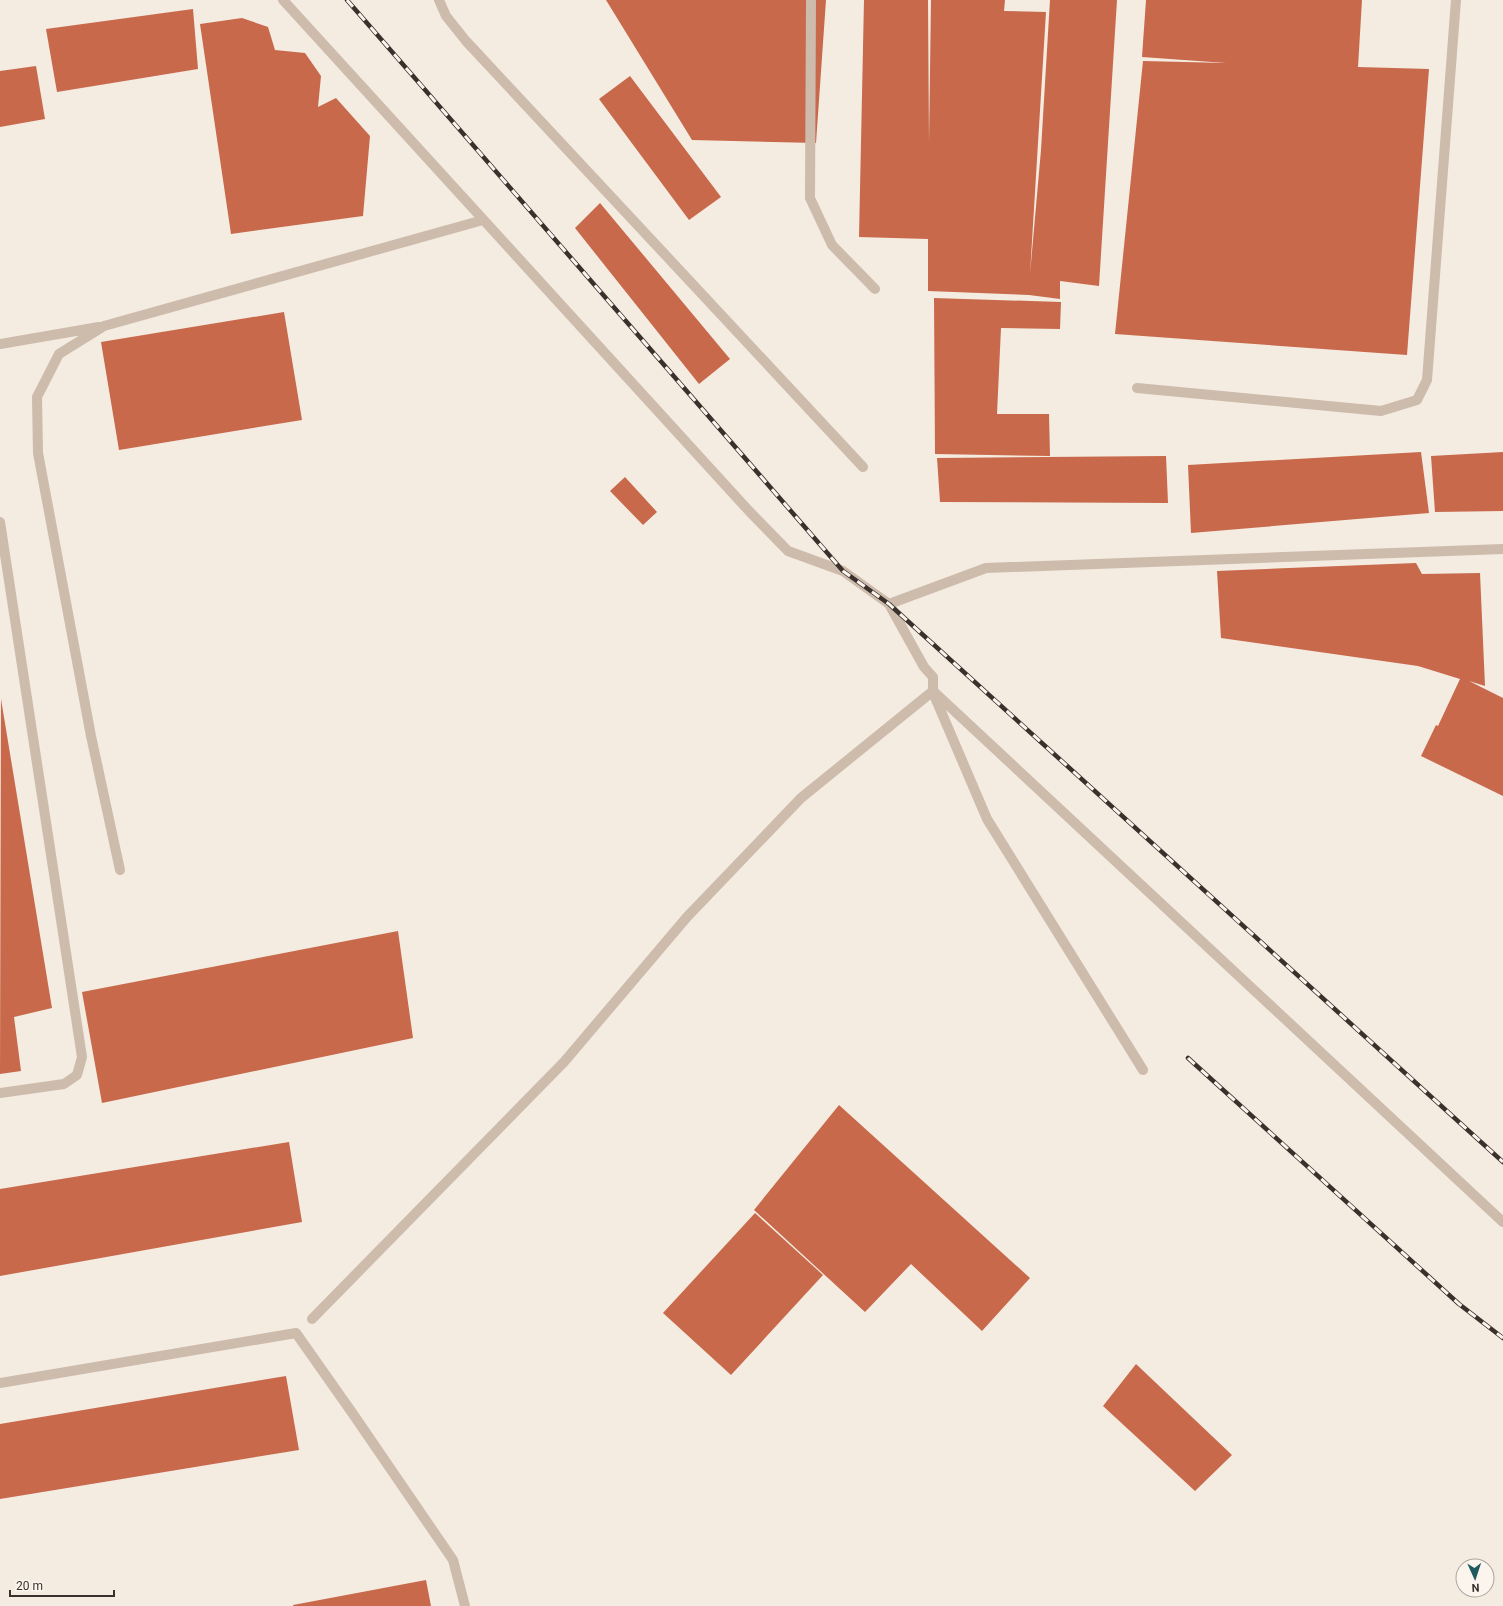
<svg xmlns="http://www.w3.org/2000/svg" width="1503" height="1606" font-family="Roboto,sans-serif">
	<rect width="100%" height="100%" fill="#f4ebe1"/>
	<path fill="#c8694b" d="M 606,0 L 826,0 L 816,143 L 692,140 Z
		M 864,0 L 928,0 L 929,143 L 931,0 L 1005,0 L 1004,11 L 1046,12 L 1030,274 L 1041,150 L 1050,0 L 1117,0 L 1099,286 L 1060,281 L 1060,299 L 1029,295 L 928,291 L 928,239 L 859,237 Z
		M 1146,0 L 1362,0 L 1358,67 L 1429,69 L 1407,355 L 1115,334 L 1143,61 L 1226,63 L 1142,57 Z
		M 193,9 L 198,69 L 57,92 L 46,29 Z
		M 242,18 L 268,27 L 275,50 L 305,53 L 321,76 L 318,107 L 336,98 L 370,136 L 363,216 L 231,234 L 200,24 Z
		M 36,66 L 45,119 L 0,127 L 0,71 Z
		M 630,76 L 721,197 L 689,220 L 599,99 Z
		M 600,203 L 730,359 L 699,384 L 575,228 Z
		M 934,298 L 1061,302 L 1060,329 L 1001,328 L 997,414 L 1049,414 L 1050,456 L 935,454 Z
		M 284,312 L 302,420 L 119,450 L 101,342 Z
		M 1421,452 L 1429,513 L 1191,533 L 1188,465 Z
		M 1503,452 L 1503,511 L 1435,512 L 1431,456 Z
		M 1166,456 L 1168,503 L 940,502 L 937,458 Z
		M 625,477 L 657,512 L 643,525 L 610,491 Z
		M 1416,563 L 1422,574 L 1480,573 L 1485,686 L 1469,681 L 1503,698 L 1503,796 L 1421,756 L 1436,725 L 1438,726 L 1460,679 L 1418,666 L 1221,638 L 1217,571 Z
		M 1,699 L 52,1008 L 14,1017 L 21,1071 L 0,1074 Z
		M 398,931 L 413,1038 L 102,1103 L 82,992 Z
		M 839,1105 L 1030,1278 L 982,1331 L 911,1264 L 865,1312 L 754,1210 Z
		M 289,1142 L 302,1222 L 0,1276 L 0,1189 Z
		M 755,1213 L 823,1275 L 731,1375 L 663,1313 Z
		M 1136,1364 L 1232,1455 L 1195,1491 L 1103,1406 Z
		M 286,1376 L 299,1450 L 0,1499 L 0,1424 Z
		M 426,1580 L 431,1606 L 293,1606 L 293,1605 Z"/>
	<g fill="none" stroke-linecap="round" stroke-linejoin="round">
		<path stroke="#cdbbac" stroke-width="10" d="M 283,0 L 749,511 L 788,551 L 843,571 L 889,604 L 986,568 L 1503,549
			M 439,0 L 446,16 L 466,41 L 863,467
			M 811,0 L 810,198 L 832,245 L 875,289
			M 0,344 L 99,327
			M 1137,388 L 1381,411 L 1417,400 L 1427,380 L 1456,0
			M 0,522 L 82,1057 L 77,1075 L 64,1084 L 0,1093
			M 933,691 L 1503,1222
			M 934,695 L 987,819 L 1143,1070
			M 120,870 L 91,736 L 38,453 L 37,397 L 59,354 L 104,326 L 483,220
			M 312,1319 L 564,1062 L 687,917 L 801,798 L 933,691 L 933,677 L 924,667 L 889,604
			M 0,1383 L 296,1333 L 353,1414 L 453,1560 L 465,1606"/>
		<g stroke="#3b302b" stroke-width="4.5">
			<path id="rail" d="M 347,0 L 843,571 L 889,604 L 1503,1162
				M 1188,1058 L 1459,1304 L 1503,1338"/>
		</g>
		<use href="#rail" stroke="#fbf5ee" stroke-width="3" stroke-dasharray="9" stroke-linecap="butt"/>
	</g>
	<g transform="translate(1475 1578) rotate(177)"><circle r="19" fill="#fbf5ee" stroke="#aea6a0"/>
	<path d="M0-3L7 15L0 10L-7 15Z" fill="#1f5a5e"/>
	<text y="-6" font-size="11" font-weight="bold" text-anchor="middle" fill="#3b302b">N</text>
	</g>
	<path d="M10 1590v6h104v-6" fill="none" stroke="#3b302b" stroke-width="2"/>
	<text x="16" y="1590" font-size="12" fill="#3b302b" stroke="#fbf5ee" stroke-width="3" paint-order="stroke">20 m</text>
</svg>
